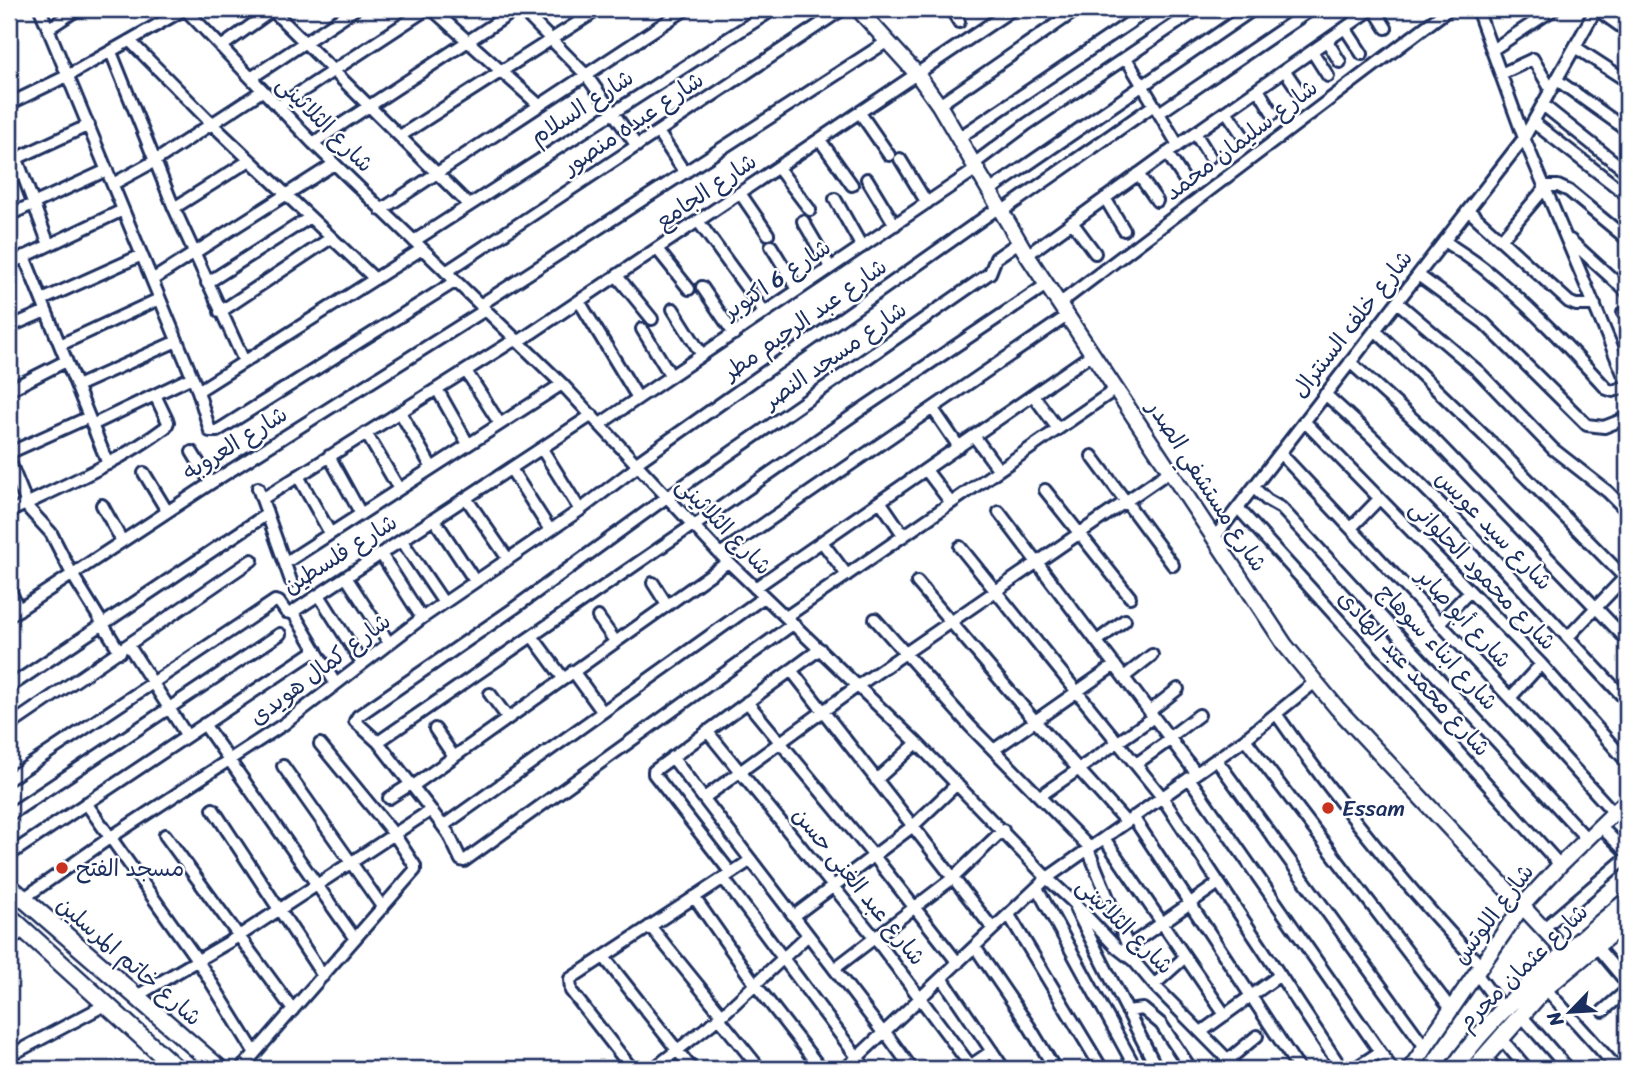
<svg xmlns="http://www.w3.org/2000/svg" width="1636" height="1078" font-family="Sriracha,'Playpen Sans Arabic',sans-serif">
	<rect width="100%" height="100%" fill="#fff"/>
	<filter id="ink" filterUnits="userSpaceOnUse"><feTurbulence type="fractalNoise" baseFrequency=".0143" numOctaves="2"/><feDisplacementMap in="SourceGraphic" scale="14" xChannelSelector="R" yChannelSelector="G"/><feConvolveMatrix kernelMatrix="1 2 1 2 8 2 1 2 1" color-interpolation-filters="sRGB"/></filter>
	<g filter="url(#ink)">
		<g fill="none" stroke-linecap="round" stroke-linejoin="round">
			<g stroke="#1b2f5e" stroke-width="16">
				<path id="minor" d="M 40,9 L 198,391 L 210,431 L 217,431 L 456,281
					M 185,9 L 313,143 L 562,384 L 720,554 L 917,743 L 1047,878 L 1071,900 L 1116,947 L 1134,961 L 1154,985 L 1237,1069
					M 271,9 L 469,205
					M 432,9 L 539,105
					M 521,9 L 586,75 L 637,146
					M 914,9 L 915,9
					M 951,9 L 959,22
					M 1374,9 L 1386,28
					M 1477,9 L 1524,138 L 1627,383
					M 1596,9 L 1627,31
					M 49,28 L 78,9
					M 1345,28 L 1362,54
					M 130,41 L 213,125 L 375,279
					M 1327,41 L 1340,62
					M 221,47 L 274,9
					M 1575,47 L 1627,81
					M 1492,50 L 1554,9
					M 1312,51 L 1328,76
					M 111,52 L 174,208 L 244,361
					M 1126,58 L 1178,145
					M 1285,71 L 1300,93
					M 1501,74 L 1533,59 L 1551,90
					M 251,78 L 355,9
					M 1557,80 L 1627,130
					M 1258,89 L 1273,114
					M 9,104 L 69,75 L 185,9
					M 939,105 L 1078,9
					M 1543,105 L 1627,172
					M 278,107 L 427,9
					M 1226,111 L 1243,136
					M 860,113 L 889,155
					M 1159,113 L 1312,9
					M 1533,122 L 1627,195
					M 658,132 L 685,173
					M 1195,133 L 1210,157
					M 400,136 L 599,9
					M 960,137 L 1150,9
					M 820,140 L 852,185
					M 313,143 L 517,9
					M 1167,153 L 1186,182
					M 17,159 L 49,245
					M 900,159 L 927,203
					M 9,162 L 89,125
					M 975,163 L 1027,124 L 1198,9
					M 778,168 L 810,210
					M 1138,174 L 1157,201
					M 867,179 L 895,225
					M 113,184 L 155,161 L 262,91
					M 1544,186 L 1558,186 L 1569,191 L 1627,239
					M 989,191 L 1254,9
					M 740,193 L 768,234
					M 1105,198 L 1124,230
					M 835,199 L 862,247
					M 174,208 L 250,160
					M 381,210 L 686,9
					M 1468,210 L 1569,302 L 1576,305 L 1595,305
					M 1001,212 L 1154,105
					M 9,215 L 107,170
					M 698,221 L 764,312
					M 803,221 L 830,267
					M 1072,222 L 1095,253
					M 1501,240 L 1545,188
					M 1570,240 L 1627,292
					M 414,241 L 774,9
					M 1444,241 C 1459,251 1474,260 1488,272 C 1531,307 1569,348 1607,389 L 1613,391 L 1627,386
					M 771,246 L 798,290
					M 657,249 L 689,289
					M 1027,255 L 1195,133 L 1372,9
					M 24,256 L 108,464
					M 9,264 L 123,210
					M 446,272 L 843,9
					M 1418,275 L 1484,323 L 1587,425 L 1604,427 L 1627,418
					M 617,276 L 652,319
					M 152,280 L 334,164
					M 207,283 L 309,218
					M 702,287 L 734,334
					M 42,300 L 142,255
					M 579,301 L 638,398
					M 1397,302 L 1479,372 L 1553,449 L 1608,492 L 1627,511
					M 1059,304 L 1449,9
					M 480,305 L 888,41
					M 673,309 L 702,355
					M 220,312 L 331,238
					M 1623,313 L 1627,317
					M 9,327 L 46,311
					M 642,329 L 671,376
					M 1375,330 L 1501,452 L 1627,580
					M 518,342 L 1013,9
					M 60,345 L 159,299
					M 1350,362 L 1424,429 L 1627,640
					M 466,371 L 500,424
					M 77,386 L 177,341
					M 437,389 L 468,444
					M 9,390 L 66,361
					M 198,391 L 422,249
					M 1325,394 C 1432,489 1529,596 1627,701
					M 1033,395 L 1058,429
					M 933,409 L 959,447
					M 400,412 L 432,468
					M 1304,421 L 1541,664 L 1627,762
					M 600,424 L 978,168
					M 92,425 L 192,377
					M 366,433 L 399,489
					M 974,436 L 999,470
					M 542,449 L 580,510
					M 192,452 L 211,483
					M 9,453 L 89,417
					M 1281,454 L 1510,698 L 1614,813
					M 329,456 L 361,514
					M 1092,456 L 1173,565
					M 9,460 L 29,509 L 51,533 L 72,574 L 120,652
					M 635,464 L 998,208
					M 511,469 L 550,530
					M 926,470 L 951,503
					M 144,473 L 167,511
					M 298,476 L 330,533
					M 258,488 L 291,581
					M 1254,488 L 1267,500 L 1281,508 L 1587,839
					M 1045,490 L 1130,597
					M 466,498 L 508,559
					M 262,499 L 516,339
					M 880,501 L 904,536
					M 102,505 L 122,541
					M 1238,508 L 1560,865
					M 9,512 C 63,486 118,463 166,427 L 168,422 L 155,395
					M 999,512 L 1196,773
					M 434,519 L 475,581
					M 694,526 L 862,409 L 1046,285
					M 1351,528 L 1379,499
					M 1215,537 L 1524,138 L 1596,9
					M 402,541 L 444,603
					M 822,542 L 847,575
					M 960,547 L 1162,797 L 1342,1069
					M 381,554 L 422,618
					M 720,554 L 1067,316
					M 285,563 L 562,384
					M 346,577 L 389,643
					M 917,582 L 1035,721 L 1126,822
					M 653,583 L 667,605
					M 9,588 L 19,610
					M 755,588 L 1092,354
					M 319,595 L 362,663
					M 293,612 L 335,683
					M 9,616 L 211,483 L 485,310
					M 598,617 L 615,641
					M 786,617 L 1116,389
					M 875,619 L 970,726 L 1090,848
					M 1439,623 L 1469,592
					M 793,624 L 464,861 L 461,860 L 448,833 L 431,810 L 378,742 L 355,721 L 358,716 L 513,609 L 667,497 L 990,273 L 996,258 L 1019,242
					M 532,636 L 563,678
					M 1568,637 L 1627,575
					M 1097,641 L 1125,620
					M 129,646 L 187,736
					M 791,670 L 993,929
					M 573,671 L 602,711
					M 1124,677 L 1152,655
					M 9,687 L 267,514
					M 490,694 L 508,718
					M 1510,698 L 1541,664
					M 747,702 L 874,856 L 958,963
					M 1150,711 L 1178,689
					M 1277,715 C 1338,803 1407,888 1481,966
					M 204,724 L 355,939
					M 9,726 L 252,560
					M 435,729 L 454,757
					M 707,731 L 875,938 L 973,1069
					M 1170,737 L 1199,715
					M 1245,739 L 1451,1009
					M 378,742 L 693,525
					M 995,749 L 1115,665
					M 672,757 L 884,1034
					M 1216,759 L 1425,1047
					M 1136,764 L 1171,739
					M 283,766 L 383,908
					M 1189,778 L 1392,1069
					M 9,779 L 275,601 L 279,602 L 286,612 L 291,613 L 592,415
					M 876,780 L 917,743
					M 413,786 L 728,562
					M 1040,796 L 1154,717
					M 389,798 L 411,784
					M 704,798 L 859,685 L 1170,471
					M 86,803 L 198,961 L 255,1053
					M 213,809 L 323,976
					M 9,815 L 280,634
					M 1133,817 L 1299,1069
					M 443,826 L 764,597
					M 1600,826 L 1627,853
					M 165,835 L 293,1010
					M 1104,838 L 1225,1015
					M 1088,849 L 1134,961
					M 9,855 L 316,650
					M 731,873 L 654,774 L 654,771 L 820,649
					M 723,878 L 866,1069
					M 1037,888 L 1136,1069
					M 694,897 L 755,984 L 821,1069
					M 24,898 L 111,837 L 284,724 L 422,618 L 580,510 L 638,466
					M 1076,910 L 1157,1069
					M 1009,915 L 1102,1069
					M 794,916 L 913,826 L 957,784
					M 650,926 L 722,1015
					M 1544,928 L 1627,857
					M 9,941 L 25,930
					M 1129,946 L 1219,883
					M 1596,946 L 1627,983
					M 975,947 L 1029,1026 L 1055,1069
					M 604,957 L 692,1069
					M 834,969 L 953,878 L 1003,830
					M 1476,973 L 1504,1011
					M 942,978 L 1004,1069
					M 1154,985 L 1185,957
					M 1545,988 L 1618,1069
					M 135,997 L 239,936 L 431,810
					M 1127,1011 L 1143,1009 L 1161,1024 L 1191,1069
					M 1603,1011 L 1627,990
					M 1520,1014 L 1568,1069
					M 719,1018 L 760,1069
					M 885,1032 L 912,1069
					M 1201,1032 L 1280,975
					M 1500,1037 L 1527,1069
					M 9,1056 L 105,1005
					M 1484,1056 L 1496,1069
					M 1227,1061 L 1257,1036
					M 970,1066 L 992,1051
					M 241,1069 L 415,870 L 415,866 L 394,834 L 320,744
					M 632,1069 L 571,991 L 570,979 L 751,860
					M 653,1069 L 719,1018 L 808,935
					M 845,1069 L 1047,878 L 1245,739 L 1315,682
					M 1354,1069 L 1380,1052"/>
			</g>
			<g stroke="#1b2f5e" stroke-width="19">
				<path id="tertiary" d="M 858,9 L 917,74 L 939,105 L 1027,255 L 1285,645 L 1337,708 L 1566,953
					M 1410,1069 L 1523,905 L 1560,865 L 1627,800"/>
			</g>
			<g stroke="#1b2f5e" stroke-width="21">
				<path id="secondary" d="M 9,886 L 220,1069
					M 9,916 L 177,1069
					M 1453,1069 C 1499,1004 1566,953 1627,901
					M 1474,1069 L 1545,988 L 1627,920"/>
			</g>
			<use href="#minor" stroke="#fff" stroke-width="10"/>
			<use href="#tertiary" stroke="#fff" stroke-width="14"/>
			<use href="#secondary" stroke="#fff" stroke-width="16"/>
		</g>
	</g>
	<g fill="#c8321e" stroke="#fff" stroke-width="2.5">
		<circle cx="1328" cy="808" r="7"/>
		<circle cx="62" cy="868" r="7"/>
	</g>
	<g text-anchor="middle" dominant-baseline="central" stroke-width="5" stroke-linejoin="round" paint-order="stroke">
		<g font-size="23" fill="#1b2f5e" stroke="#fff">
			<text transform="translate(582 107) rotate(-33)">شارع السلام</text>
			<text transform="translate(633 123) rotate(-34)">شارع عبده منصور</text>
			<text transform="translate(325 124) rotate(45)">شارع الثلاثينى</text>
			<text transform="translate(1241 140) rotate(-37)">شارع سليمان محمد</text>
			<text transform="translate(706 191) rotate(-34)">شارع الجامع</text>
			<text transform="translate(777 279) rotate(-34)">شارع 6 اكتوبر</text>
			<text transform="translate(805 319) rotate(-35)">شارع عبد الرحيم مطر</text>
			<text transform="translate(1352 324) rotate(-52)">شارع خلف السنترال</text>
			<text transform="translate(835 355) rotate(-35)">شارع مسجد النصر</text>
			<text transform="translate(235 443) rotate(-32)">شارع العروبه</text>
			<text transform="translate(1207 486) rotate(57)">شارع مستشفي الصدر</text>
			<text transform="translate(724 526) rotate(46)">شارع الثلاثينى</text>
			<text transform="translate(1494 530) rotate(46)">شارع سيد عويس</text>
			<text transform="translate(340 554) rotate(-32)">شارع فلسطين</text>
			<text transform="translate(1483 575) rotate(46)">شارع محمود الحلوانى</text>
			<text transform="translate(1464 618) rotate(47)">شارع أبو صابر</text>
			<text transform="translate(1438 647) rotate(47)">شارع ابناء سوهاج</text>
			<text transform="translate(320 669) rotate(-37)">شارع كمال هويدى</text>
			<text transform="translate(1414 673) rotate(48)">شارع محمد عبد الهادى</text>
			<text transform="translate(859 886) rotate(51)">شارع عبد الغنى حسن</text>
			<text transform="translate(1493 914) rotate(-53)">شارع اللوتس</text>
			<text transform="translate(1125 926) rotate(45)">شارع الثلاثينى</text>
			<text transform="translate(129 961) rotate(41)">شارع خاتم المرسلين</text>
			<text transform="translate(1523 967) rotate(-44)">شارع عثمان محرم</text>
		</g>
		<g font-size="23" fill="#1b2f5e" stroke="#fff" text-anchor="start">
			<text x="1342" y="808">Essam</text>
			<text x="76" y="868">مسجد الفتح</text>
		</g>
	</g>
	<rect width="1636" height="1078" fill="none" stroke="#fff" stroke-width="35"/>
	<rect x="18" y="18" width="1601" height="1043" fill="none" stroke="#1b2f5e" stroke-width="2.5" filter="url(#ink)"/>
	<g transform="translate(1570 1012) rotate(245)" stroke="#ffffff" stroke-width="5" paint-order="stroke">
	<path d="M0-5L12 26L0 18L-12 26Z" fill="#1b2f5e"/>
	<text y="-10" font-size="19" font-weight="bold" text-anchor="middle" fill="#1b2f5e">N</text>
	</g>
</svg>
